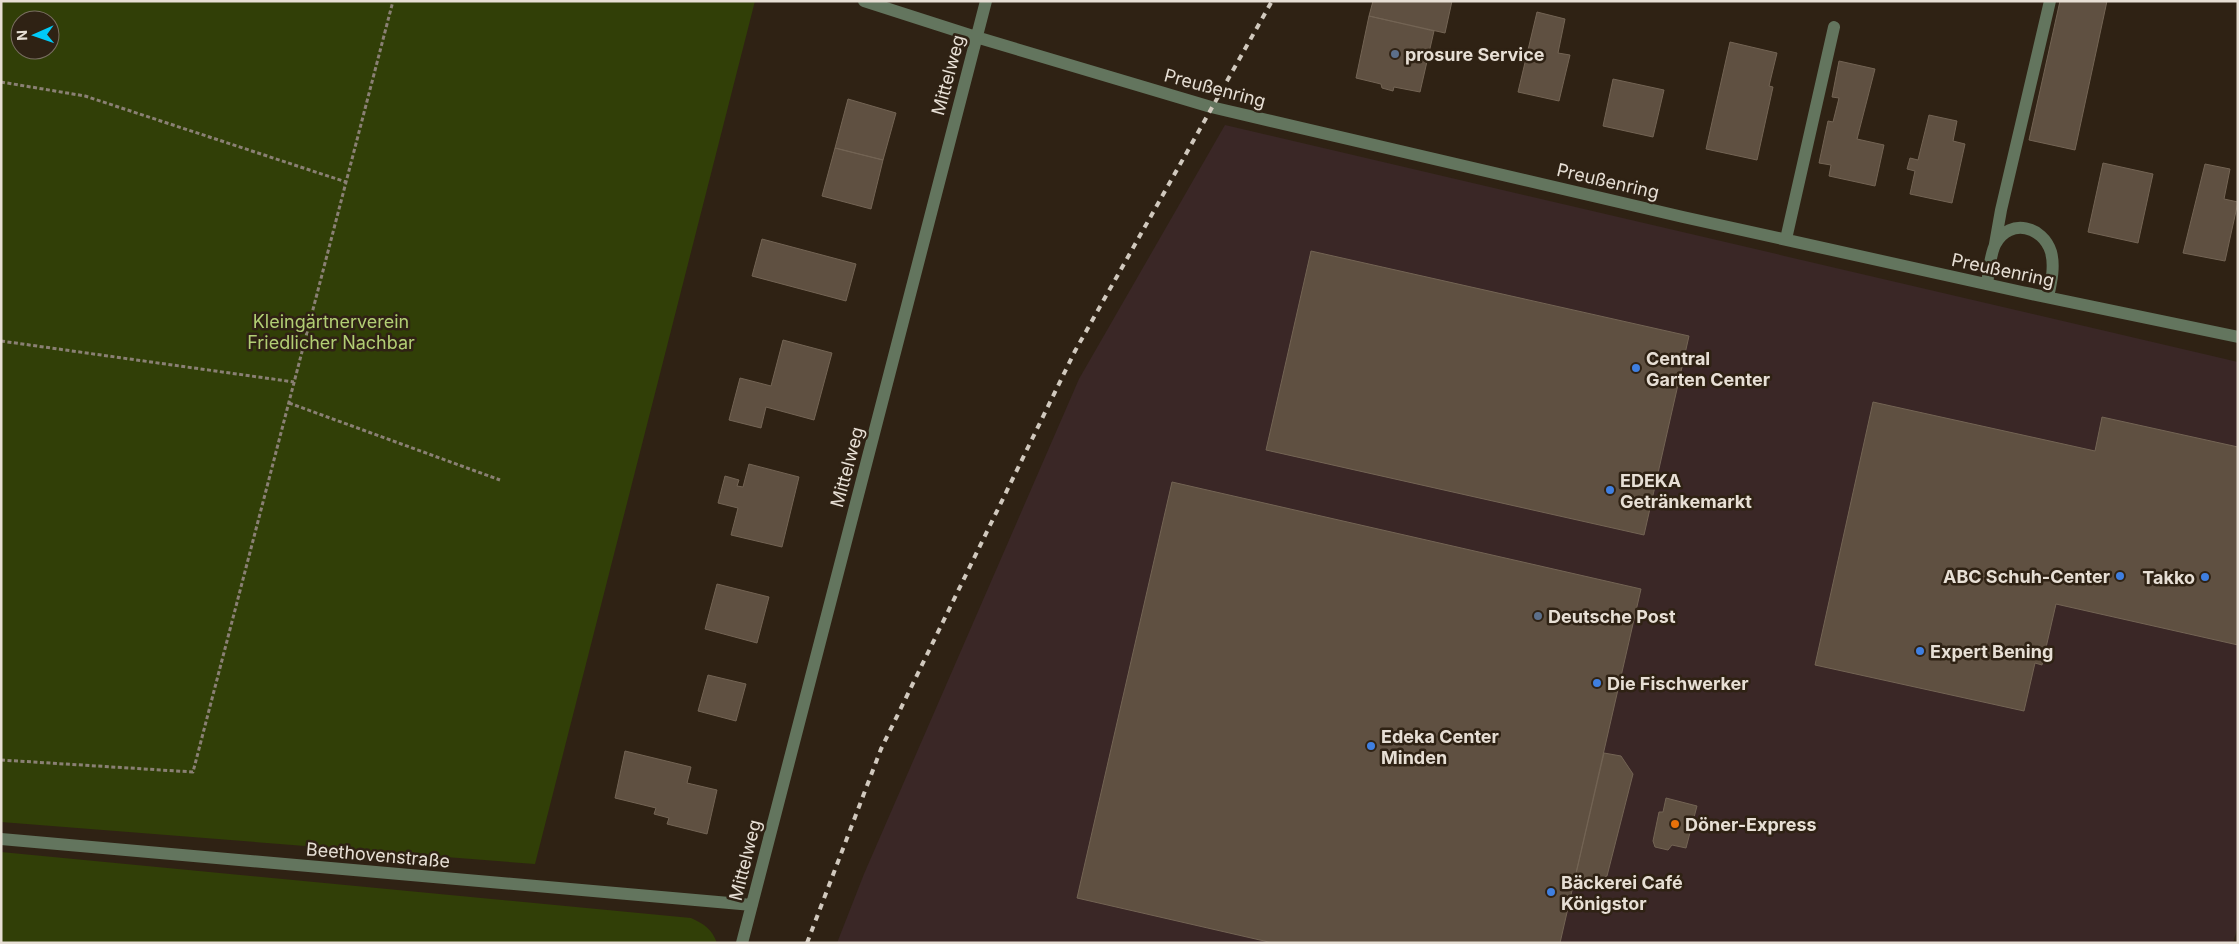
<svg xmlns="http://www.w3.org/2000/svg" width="2239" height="944" font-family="Inter,sans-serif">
	<rect width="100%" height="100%" fill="#2f2214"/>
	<path fill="#3a2726" d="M 1225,125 L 2238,362 L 2238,926 L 2233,943 L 837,943 L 864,874 L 1079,379 Z"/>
	<path fill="#313f07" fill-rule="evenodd" d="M 1,1 L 755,1 L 535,864 L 1,822 ZM 20,20 L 50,20 L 50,50 L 20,50 Z
		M 1,852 L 691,918 C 704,924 712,929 717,943 L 1,943 Z"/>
	<path fill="#5f5041" stroke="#736454" d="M 1373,1 L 1452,1 L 1445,33 L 1369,16 Z
		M 2060,1 L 2107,1 L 2075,150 L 2029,140 Z
		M 1537,12 L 1565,19 L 1558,53 L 1570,55 L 1559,101 L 1518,92 Z
		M 1369,16 L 1434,31 L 1420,92 L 1394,87 L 1393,91 L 1382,88 L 1381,84 L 1356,78 Z
		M 1730,42 L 1777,53 L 1769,86 L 1773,87 L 1757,160 L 1706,149 Z
		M 1839,61 L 1875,69 L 1857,139 L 1884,145 L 1875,186 L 1829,176 L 1831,165 L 1819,163 L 1828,121 L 1833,122 L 1839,98 L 1832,97 Z
		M 1613,79 L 1664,90 L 1653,137 L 1603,126 Z
		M 848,99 L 896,113 L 883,160 L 835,148 Z
		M 1929,115 L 1957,121 L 1953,141 L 1965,144 L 1952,203 L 1910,194 L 1915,171 L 1907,169 L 1910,158 L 1918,160 Z
		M 835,148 L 883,160 L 871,209 L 822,196 Z
		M 2103,163 L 2153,174 L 2138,243 L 2088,232 Z
		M 2205,164 L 2230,169 L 2224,199 L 2238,202 L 2225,261 L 2183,253 Z
		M 762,239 L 856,264 L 846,301 L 752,276 Z
		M 1311,251 L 1689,336 L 1644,535 L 1266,450 Z
		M 783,340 L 832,353 L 814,420 L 766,407 L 761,428 L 729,420 L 740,378 L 771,386 Z
		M 1873,402 L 2095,451 L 2102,417 L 2238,447 L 2238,645 L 2056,604 L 2042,665 L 2035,663 L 2024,711 L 1815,665 Z
		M 749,464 L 799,477 L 782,547 L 731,535 L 738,508 L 718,503 L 725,476 L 739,480 L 737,486 L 743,487 Z
		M 1172,482 L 1641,589 L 1560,943 L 1273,943 L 1077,898 Z
		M 717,584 L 769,597 L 757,643 L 705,629 Z
		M 708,675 L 746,684 L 736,721 L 698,711 Z
		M 625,751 L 691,767 L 687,783 L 717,790 L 707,834 L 667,824 L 669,818 L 654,814 L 656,808 L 615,798 Z
		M 1604,753 L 1621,756 L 1633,774 L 1607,876 L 1590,882 L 1575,878 Z
		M 1666,798 L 1697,806 L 1686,848 L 1672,845 L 1668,850 L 1655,847 L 1653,841 L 1659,812 L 1663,812 Z"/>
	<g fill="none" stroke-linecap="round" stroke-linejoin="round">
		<path stroke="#8a8074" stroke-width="3" stroke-dasharray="4 2.5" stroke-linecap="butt" d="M 1,82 L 85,96 L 346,182
			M 1,341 L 294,382
			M 289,403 L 500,480
			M 1,760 L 193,772 L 393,1"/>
		<path stroke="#63755e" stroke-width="12" d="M 864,1 L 976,37 L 1211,107 L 1683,217 L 2022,292 L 2238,337
			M 1786,239 L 1834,27
			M 1995,244 L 2001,210 L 2050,1
			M 1987,284 C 1989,272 1990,253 1996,243 C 2010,218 2043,226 2051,252 C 2055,267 2051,283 2048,297
			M 1,839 L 752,905
			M 742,943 L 986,1"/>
		<path stroke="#d1c9be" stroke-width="4" stroke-dasharray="6 6" stroke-linecap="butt" d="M 807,943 L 881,749 L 1075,351 L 1272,1"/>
	</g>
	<g fill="#5c6f8a" stroke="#2f2214" stroke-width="2">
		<circle cx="1395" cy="54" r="5"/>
		<circle cx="1538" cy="616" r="5"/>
	</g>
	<g fill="#3f7fe0" stroke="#2f2214" stroke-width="2">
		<circle cx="1636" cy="368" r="5"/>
		<circle cx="1610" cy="490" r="5"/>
		<circle cx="2120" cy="576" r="5"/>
		<circle cx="2205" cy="577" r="5"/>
		<circle cx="1920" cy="651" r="5"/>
		<circle cx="1597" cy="683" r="5"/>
		<circle cx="1371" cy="746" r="5"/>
		<circle cx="1551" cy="892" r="5"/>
	</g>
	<circle fill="#e8710a" stroke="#2f2214" stroke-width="2" cx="1675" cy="824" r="5"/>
	<g text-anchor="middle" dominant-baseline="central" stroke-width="5" stroke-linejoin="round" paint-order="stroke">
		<g font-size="18" font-weight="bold" fill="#e7dfd5" stroke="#2f2214" text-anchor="start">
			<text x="1405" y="54">prosure Service</text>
			<text x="1646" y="358">Central<tspan x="1646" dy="21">Garten Center</tspan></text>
			<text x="1620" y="480">EDEKA<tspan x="1620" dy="21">Getränkemarkt</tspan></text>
			<text x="2110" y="576" text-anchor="end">ABC Schuh-Center</text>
			<text x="2195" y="577" text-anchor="end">Takko</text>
			<text x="1548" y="616">Deutsche Post</text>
			<text x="1930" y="651">Expert Bening</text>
			<text x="1607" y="683">Die Fischwerker</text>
			<text x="1381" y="736">Edeka Center<tspan x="1381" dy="21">Minden</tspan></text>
			<text x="1685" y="824">Döner-Express</text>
			<text x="1561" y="882">Bäckerei Café<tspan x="1561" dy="21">Königstor</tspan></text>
		</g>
		<g font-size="18" fill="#e7dfd5" stroke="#2f2214">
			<text transform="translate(948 75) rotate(-75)">Mittelweg</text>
			<text transform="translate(1215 88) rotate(15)">Preußenring</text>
			<text transform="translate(1608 181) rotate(13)">Preußenring</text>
			<text transform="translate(2003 270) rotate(12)">Preußenring</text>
			<text transform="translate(847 467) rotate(-75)">Mittelweg</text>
			<text transform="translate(378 855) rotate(5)">Beethovenstraße</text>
			<text transform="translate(745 860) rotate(-76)">Mittelweg</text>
		</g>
		<g font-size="18" fill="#b2ce74" stroke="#2f2214">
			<text x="331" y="321">Kleingärtnerverein<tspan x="331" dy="21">Friedlicher Nachbar</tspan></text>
		</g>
	</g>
	<rect width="2239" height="944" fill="none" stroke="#e7dfd5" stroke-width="5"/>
	<g transform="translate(35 35) rotate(268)"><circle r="24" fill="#2f2214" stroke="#796e61"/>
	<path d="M0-4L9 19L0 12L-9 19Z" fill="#00cbf9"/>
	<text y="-8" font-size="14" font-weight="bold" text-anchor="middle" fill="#e7dfd5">N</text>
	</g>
</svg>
